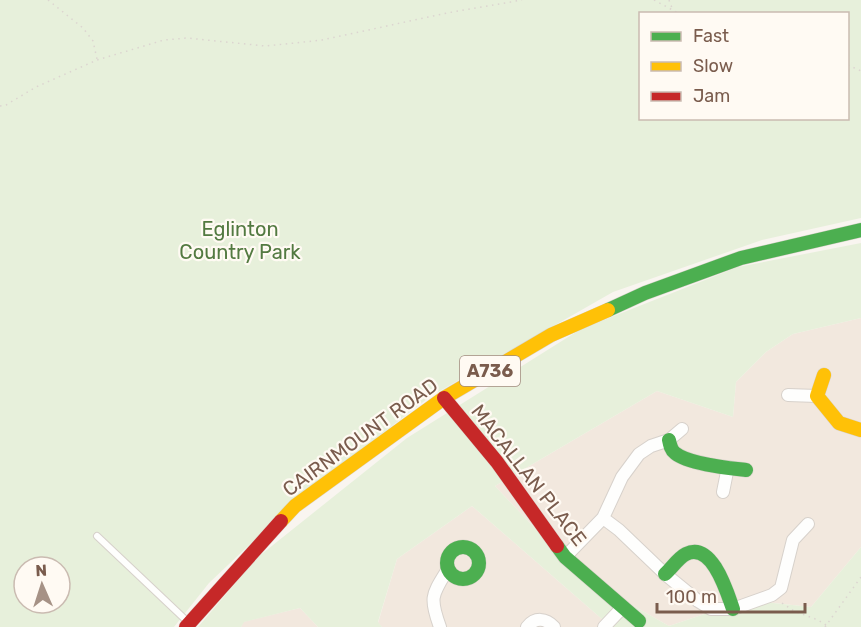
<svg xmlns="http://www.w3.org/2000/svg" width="861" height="627" font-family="Rubik,sans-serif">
	<rect width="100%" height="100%" fill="#f9f5f0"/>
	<path fill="#f2e8de" d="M 861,318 L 861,547 L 811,607 L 746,600 L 669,626 L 579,575 L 495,486 L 657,391 L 733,417 L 736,382 L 766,352 L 793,334 Z
		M 472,506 L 603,620 L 607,627 L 382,627 L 378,623 L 397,559 Z
		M 300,608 L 318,627 L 241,627 L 243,622 Z"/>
	<path fill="#e7f0db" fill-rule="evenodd" d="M 0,0 L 861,0 L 861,218 L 762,240 L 613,292 L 431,396 L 327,476 L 266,529 L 209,583 L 174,627 L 0,627 ZM 640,14 L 848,14 L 848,118 L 640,118 ZM 24,567 L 60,567 L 60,603 L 24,603 Z
		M 861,243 L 861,318 L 793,334 L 766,352 L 736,382 L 733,417 L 657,391 L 495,486 L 579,575 L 669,626 L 746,600 L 811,607 L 861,547 L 861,627 L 607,627 L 603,620 L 472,506 L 397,559 L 378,622 L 382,627 L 318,627 L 300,608 L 244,622 L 241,627 L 198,627 L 258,557 L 407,438 L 581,329 L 738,267 Z"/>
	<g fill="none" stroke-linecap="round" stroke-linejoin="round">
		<g stroke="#d7d1cb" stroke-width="8">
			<path id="lane" d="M 97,536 L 189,623"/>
		</g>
		<g stroke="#d7d1cb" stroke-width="14">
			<path id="street" d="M 788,395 L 817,396
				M 723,492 L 728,467
				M 603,518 L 619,530 L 665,574 L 698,601 L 711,609 L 733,609 L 772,595 L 781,588 L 793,540 L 808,524
				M 565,557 L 603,518 L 622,477 L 639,454 L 651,446 L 669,440 L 682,429
				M 440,627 C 429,597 432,595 448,569
				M 527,627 C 535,617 546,618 554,627
				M 604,627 L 622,608"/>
		</g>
		<g stroke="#d9d2cb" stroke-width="15">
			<path id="fast" d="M 608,310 L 645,293 L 741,258 L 861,230
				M 669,440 C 670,445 671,450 675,453 C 688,464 729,468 746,470
				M 557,546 L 565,557 L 639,621
				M447 563a16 16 0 1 1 32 0a16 16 0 1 1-32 0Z
				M 665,574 C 672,568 678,558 686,554 C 712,541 727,592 733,609"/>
		</g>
		<g stroke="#d9d2cb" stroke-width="15">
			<path id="slow" d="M 824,375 L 817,396 L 839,423 L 861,430
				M 281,521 L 295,506 L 444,398 L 551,335 L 608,310"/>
		</g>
		<g stroke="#d9d2cb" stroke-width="15">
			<path id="jam" d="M 444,398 L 497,462 L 557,546
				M 186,627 L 281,521"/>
		</g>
		<path stroke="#dcd5d0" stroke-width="1.5" stroke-dasharray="1.5 4.5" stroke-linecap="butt" d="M 48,0 L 83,28 L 93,41 L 97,59
			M 654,0 L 680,14
			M 669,0 L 672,8
			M 848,65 L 861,71
			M 0,106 L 6,105 L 36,87 L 97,60 L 164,40 L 187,38 L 265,46 L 295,43 L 322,40 L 447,13 L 522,0
			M 782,603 L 794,611 L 818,620 L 826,625
			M 825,627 L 861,577"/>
		<use href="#lane" stroke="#fefefd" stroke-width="6"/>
		<use href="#street" stroke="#fefefd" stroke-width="12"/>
		<use href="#fast" stroke="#4caf50" stroke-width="14"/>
		<use href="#slow" stroke="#ffc107" stroke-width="14"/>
		<use href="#jam" stroke="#c62828" stroke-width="14"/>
	</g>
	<g text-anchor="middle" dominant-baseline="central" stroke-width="4.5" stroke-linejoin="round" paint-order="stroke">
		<rect fill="#fffaf3" stroke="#a28b7f" stroke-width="1.5" x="460" y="356" width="60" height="30" rx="4.5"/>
		<g font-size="18" font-weight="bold" fill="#7a5c4d">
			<text x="490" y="371">A736</text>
		</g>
		<g font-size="20" fill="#537a41" stroke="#fffaf3">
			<text x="240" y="229">Eglinton<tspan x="240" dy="23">Country Park</tspan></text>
		</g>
		<g font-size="20" fill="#7a5c4d" stroke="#fffaf3">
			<text transform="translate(360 437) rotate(-36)">CAIRNMOUNT ROAD</text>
			<text transform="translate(529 475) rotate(52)">MACALLAN PLACE</text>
		</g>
	</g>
	<rect x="639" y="12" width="210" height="108" fill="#fffaf3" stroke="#cabbb1" stroke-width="1.5"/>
	<rect x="651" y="32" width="30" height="9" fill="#4caf50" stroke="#cabbb1" stroke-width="1.5"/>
	<text x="693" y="42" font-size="18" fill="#7a5c4d">Fast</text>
	<rect x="651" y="62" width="30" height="9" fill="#ffc107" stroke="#cabbb1" stroke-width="1.5"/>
	<text x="693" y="72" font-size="18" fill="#7a5c4d">Slow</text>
	<rect x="651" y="92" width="30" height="9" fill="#c62828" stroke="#cabbb1" stroke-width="1.5"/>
	<text x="693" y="102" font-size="18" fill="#7a5c4d">Jam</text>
	<g transform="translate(42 585) rotate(357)"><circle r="28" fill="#fffaf3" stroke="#cabbb1" stroke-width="1.5"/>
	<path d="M0-4.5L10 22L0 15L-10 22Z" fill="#a69286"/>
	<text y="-9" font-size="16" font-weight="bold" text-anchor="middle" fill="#7a5c4d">N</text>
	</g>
	<path d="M657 603v9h148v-9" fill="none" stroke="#7a5c4d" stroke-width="3"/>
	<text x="666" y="603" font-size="18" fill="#7a5c4d" stroke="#fffaf3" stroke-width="4.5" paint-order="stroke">100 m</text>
</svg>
